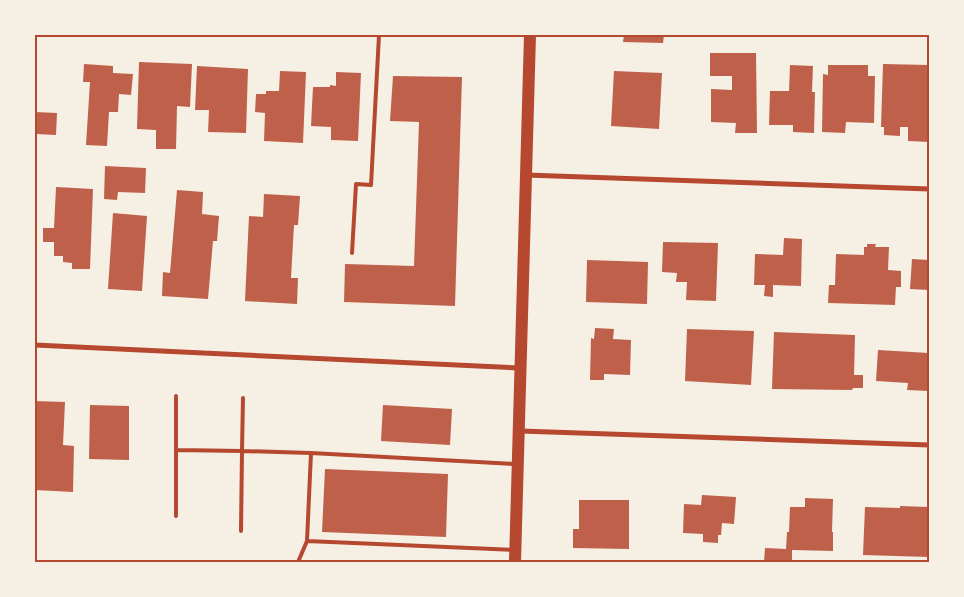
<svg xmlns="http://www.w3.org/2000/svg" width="964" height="597" font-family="Overpass,sans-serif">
	<rect width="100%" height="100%" fill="#f6efe4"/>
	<path fill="#bf614a" d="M 624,35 L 664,35 L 663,43 L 623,42 Z
		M 710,53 L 756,53 L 757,133 L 735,133 L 736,123 L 711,122 L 711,89 L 732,90 L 732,76 L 710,76 Z
		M 139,62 L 192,64 L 190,107 L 177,106 L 176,149 L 156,149 L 156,130 L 137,129 Z
		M 84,64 L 113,66 L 113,73 L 133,74 L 131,95 L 119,94 L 118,112 L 109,112 L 107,146 L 86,145 L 90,82 L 83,82 Z
		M 883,64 L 929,65 L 929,142 L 908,141 L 908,127 L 900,127 L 900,136 L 884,135 L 884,127 L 881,127 Z
		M 790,65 L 813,66 L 812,92 L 815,92 L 814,133 L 793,132 L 793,125 L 769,125 L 770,91 L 789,91 Z
		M 828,65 L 868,65 L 868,76 L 875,76 L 874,123 L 846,122 L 845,133 L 822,132 L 823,74 L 828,75 Z
		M 197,66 L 248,69 L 246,133 L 208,132 L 209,110 L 195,110 Z
		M 280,71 L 306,72 L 303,143 L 264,141 L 265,113 L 255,112 L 256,94 L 266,94 L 266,91 L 279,91 Z
		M 614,71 L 662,73 L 659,129 L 611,126 Z
		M 336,72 L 361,73 L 358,141 L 331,140 L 331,127 L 311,126 L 313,87 L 330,87 L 330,85 L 336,86 Z
		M 393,76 L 462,77 L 455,306 L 344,302 L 345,264 L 414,266 L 419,122 L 390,121 Z
		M 35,112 L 57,113 L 56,135 L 35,134 Z
		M 105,166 L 146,168 L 145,193 L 118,192 L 117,200 L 104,199 Z
		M 56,187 L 93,189 L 90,269 L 72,269 L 72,263 L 63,262 L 63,256 L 54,256 L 54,242 L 43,242 L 43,228 L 54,228 Z
		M 177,190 L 203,192 L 202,214 L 219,216 L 217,241 L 213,241 L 208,299 L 162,296 L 163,272 L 170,273 Z
		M 264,194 L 300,196 L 298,225 L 294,225 L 291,278 L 298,278 L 297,304 L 245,301 L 249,216 L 263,217 Z
		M 113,213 L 147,216 L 142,291 L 108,289 Z
		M 784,238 L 802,239 L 801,286 L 773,285 L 773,297 L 764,296 L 765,285 L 754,285 L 755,254 L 783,255 Z
		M 663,242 L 718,243 L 716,301 L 686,300 L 687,282 L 676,282 L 677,273 L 662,272 Z
		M 867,244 L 876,244 L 875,247 L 889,247 L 888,270 L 901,271 L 901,287 L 896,287 L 895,305 L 828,303 L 829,285 L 835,285 L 836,254 L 864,255 L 864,247 L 867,247 Z
		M 912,259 L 929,260 L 929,290 L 910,289 Z
		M 587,260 L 648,262 L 647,304 L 586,302 Z
		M 595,328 L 614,329 L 613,339 L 631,340 L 630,375 L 604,374 L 604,380 L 590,380 L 591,338 L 594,339 Z
		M 687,329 L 754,331 L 751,385 L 685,381 Z
		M 774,332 L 855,335 L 854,375 L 863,375 L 863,388 L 853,388 L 852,390 L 772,389 Z
		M 878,350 L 929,353 L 929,391 L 907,390 L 908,383 L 876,381 Z
		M 35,401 L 65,402 L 63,445 L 74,446 L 73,492 L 35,490 Z
		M 90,405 L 129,406 L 129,460 L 89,459 Z
		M 383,405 L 452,409 L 450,445 L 381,441 Z
		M 325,469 L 448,474 L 446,537 L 322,532 Z
		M 702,495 L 736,497 L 734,524 L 722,523 L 721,535 L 718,535 L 718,543 L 703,542 L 703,534 L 683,533 L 684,504 L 701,505 Z
		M 805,498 L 833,499 L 832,532 L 833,532 L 833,551 L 792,550 L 792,562 L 764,562 L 765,548 L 786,549 L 787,532 L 789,532 L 790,507 L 805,507 Z
		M 579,500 L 629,500 L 629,549 L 573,548 L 573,529 L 579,529 Z
		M 900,506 L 929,507 L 929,557 L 863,555 L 865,507 L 900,508 Z"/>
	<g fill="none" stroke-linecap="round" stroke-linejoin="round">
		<path stroke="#b5482f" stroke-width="4" d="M 352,253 L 356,184 L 371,185 L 379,35
			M 176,450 L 176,396
			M 176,516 L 176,450 L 242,451 L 243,398
			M 241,531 L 242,451 L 311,453
			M 513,550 L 307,541 L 311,453 L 515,464
			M 298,562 L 307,541"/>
		<path stroke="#b5482f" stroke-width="5" d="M 526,175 L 929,189
			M 35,345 L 519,368
			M 520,431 L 929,445"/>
		<path stroke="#b5482f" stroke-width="12" d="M 515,562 L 530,35"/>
	</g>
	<rect width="964" height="597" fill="none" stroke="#f6efe4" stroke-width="72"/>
	<rect x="36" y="36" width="892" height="525" fill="none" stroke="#b5482f" stroke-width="2"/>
</svg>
